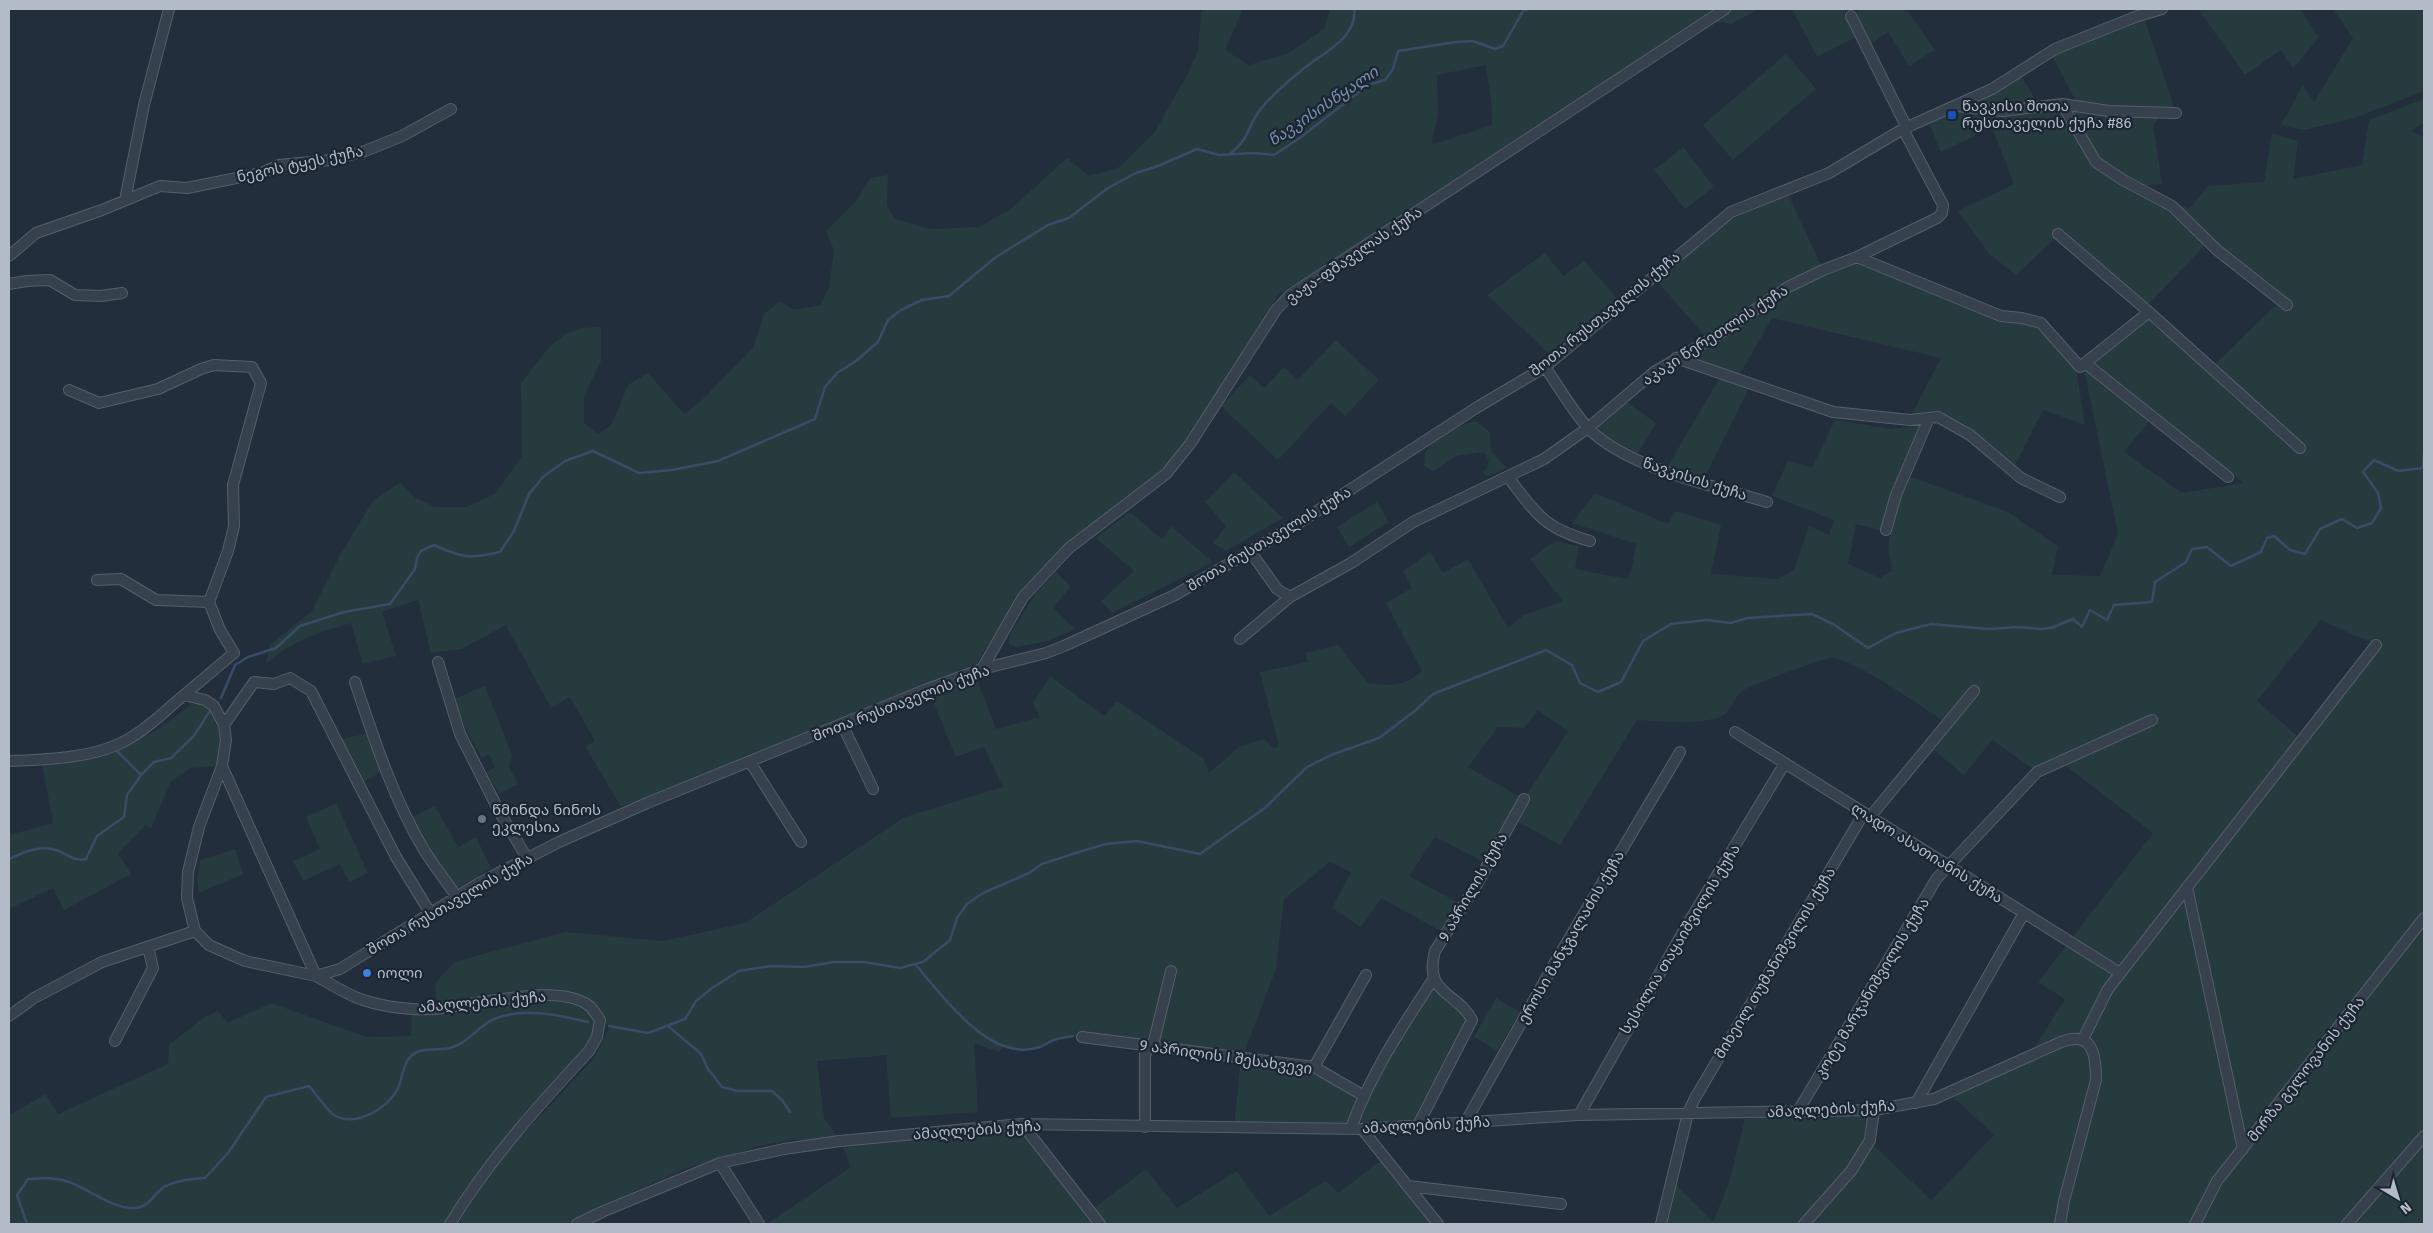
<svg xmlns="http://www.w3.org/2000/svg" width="2433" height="1233" font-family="'Fira Sans','Noto Sans Georgian',sans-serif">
	<rect width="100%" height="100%" fill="#232e3d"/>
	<path fill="#253b3e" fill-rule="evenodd" d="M 1204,9 L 1243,9 L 1225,50 L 1249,65 L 1289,53 L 1325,28 L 1330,9 L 1720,9 L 1278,295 L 1188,440 L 1153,479 L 1076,536 L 1021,593 L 977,663 L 621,807 L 585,746 L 595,741 L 570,697 L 551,708 L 506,625 L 461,649 L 431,653 L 418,600 L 382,612 L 396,656 L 363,664 L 351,623 C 316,634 294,639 266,664 L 270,645 L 312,611 L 340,555 L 373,501 L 400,482 L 416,498 L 435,507 L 466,507 L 495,494 L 522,456 L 521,383 L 549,347 L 566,334 L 581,328 L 601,327 L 601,361 L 584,396 L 584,423 L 598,434 L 612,424 L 628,385 L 648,373 L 684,414 L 700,402 L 753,348 L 764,314 L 780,301 L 794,310 L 820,305 L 829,287 L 834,250 L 826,231 L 857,200 L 870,178 L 888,175 L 887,205 L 895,219 L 929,229 L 979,227 L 1012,208 L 1067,158 L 1089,176 L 1118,168 L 1154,133 L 1187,75 L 1198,51 L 1201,12 ZM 1486,65 L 1492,108 L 1492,125 L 1431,145 L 1438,115 L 1437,75 Z
		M 1732,9 L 1758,9 L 1732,24 L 1714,21 Z
		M 1792,9 L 1846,9 L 1844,15 L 1855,38 L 1817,57 Z
		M 1859,9 L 1906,9 L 1935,50 L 1909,66 L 1888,32 L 1871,44 L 1856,16 Z
		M 2198,9 L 2300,9 L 2319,37 L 2293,69 L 2281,50 L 2245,75 Z
		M 2333,9 L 2424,9 L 2424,91 L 2352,119 L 2303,130 L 2281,125 L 2303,85 L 2314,102 L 2353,38 Z
		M 2144,18 L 2175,110 L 2130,109 L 2077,103 L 2052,56 Z
		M 1786,54 L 1816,89 L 1733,160 L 1703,125 Z
		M 2022,77 L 2038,104 C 2023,107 1992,113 1982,99 Z
		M 2424,99 L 2424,122 L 2411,131 L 2424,137 L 2424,1224 L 1647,1224 L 1660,1221 L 1672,1181 L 1713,1222 L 1729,1183 L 1745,1119 L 1869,1114 L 1872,1144 L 1931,1200 L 1994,1135 L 1949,1093 L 2028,1058 L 2065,999 L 2038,982 L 2153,833 L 2060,761 L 2037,772 L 1992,740 L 1964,775 L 1929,746 L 1947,723 C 1926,710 1852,657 1831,658 C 1825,658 1747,686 1742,691 C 1732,699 1732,714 1717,718 C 1692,725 1663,721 1637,720 L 1560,845 L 1513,819 L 1488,864 L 1435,837 L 1409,876 L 1464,906 L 1446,934 L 1381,898 L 1361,927 L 1332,908 L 1351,872 L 1330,862 L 1284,899 L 1276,969 L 1242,1058 L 1314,1067 L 1364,1095 L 1434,978 L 1469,1014 L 1418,1125 L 1234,1128 L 1241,1058 L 1073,1036 L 1054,1040 L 1036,1048 L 1019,1049 L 1003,1046 L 999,1052 L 974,1043 L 978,1112 L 891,1118 L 886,1055 L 817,1061 L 824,1118 L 840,1141 L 1022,1124 L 1090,1211 L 1146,1169 L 1177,1208 L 1237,1171 L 1269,1216 L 1326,1181 L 1338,1193 L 1382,1160 L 1435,1224 L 767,1224 L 851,1167 L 840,1141 L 812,1145 L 798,1139 L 763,1145 L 687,1168 L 605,1204 L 571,1224 L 458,1224 L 493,1167 L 595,1057 L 610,1026 L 600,1020 L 589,1005 L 560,995 L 437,1010 L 435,983 L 454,962 L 565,932 L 663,941 L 745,923 L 905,817 L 1003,787 L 984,747 L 956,757 L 930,694 L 975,674 L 996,729 L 1040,717 L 1033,703 L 1050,676 L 1104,716 L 1117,701 L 1204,759 L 1209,773 L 1239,747 L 1264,739 L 1273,748 L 1279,746 L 1260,672 L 1308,662 L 1305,653 L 1338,645 L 1368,683 C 1392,686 1403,687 1422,671 L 1386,603 L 1412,588 L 1403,571 L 1430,552 L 1443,573 L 1468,559 L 1508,628 L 1522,616 L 1563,601 L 1530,559 L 1555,541 L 1579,546 L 1575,569 L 1627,579 L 1632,568 L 1636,544 L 1572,523 L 1595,493 L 1668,524 L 1675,511 L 1721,525 L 1711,574 L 1778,579 L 1794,570 L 1809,526 L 1829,535 L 1834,520 L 1772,496 L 1788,460 L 1812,468 L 1835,420 L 1891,429 L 1919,426 L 1891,496 L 1882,531 L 1856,524 L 1848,564 L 1880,578 L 1892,571 L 1888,549 L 1894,503 L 1898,504 L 1908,476 L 2006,511 L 2058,546 L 2052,575 L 2100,576 L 2118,534 L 2084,369 L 2086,368 L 2149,421 L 2124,452 L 2182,493 L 2243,483 L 2091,364 L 2149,317 L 2214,365 L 2276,305 L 2206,244 L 2148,305 L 2058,228 L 2054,228 L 2056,238 L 2016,275 L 1989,254 L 1958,211 L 2014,184 L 1992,127 L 1941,152 L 1929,123 L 1959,110 L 2060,107 L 2094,166 L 2189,209 L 2208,186 L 2264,182 L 2272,133 L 2298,141 L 2293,179 L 2362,165 L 2369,120 ZM 2321,620 L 2376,645 L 2302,740 L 2257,701 ZM 1538,710 L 1568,731 L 1524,799 L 1468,767 L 1498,727 L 1524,728 Z
		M 2068,108 L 2160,117 L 2153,125 L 2162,184 L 2141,186 L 2100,161 Z
		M 1683,147 L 1714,187 L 1685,209 L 1654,170 Z
		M 1788,194 L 1821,265 L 1772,291 L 1705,336 L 1656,280 L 1734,214 Z
		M 1545,253 L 1563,276 L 1584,261 L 1617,298 L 1549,354 L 1487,295 Z
		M 1857,262 L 2000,321 L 2024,322 L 2041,327 L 2076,370 L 2085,425 L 2043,410 L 2014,468 L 1966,425 L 1940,413 L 1911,416 L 1941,358 L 1772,318 L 1739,376 L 1688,355 L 1721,340 L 1787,292 L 1819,275 Z
		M 1336,340 L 1379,380 L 1345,416 L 1331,403 L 1278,460 L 1221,406 L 1250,375 L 1264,388 L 1284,367 L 1298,380 Z
		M 1720,377 L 1749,388 L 1705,477 L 1668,466 Z
		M 1625,401 L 1656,423 L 1637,455 L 1594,428 Z
		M 1476,421 L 1490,432 L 1491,451 L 1507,468 L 1487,477 L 1482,472 L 1487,468 L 1489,460 L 1483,452 L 1456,456 L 1433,471 L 1424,466 C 1425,462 1424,457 1425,454 C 1430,439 1462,424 1476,421 Z
		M 1234,472 L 1283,518 L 1226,551 L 1213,543 L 1226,526 L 1205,502 Z
		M 1377,502 L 1389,522 L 1349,547 L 1337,527 Z
		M 1130,512 L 1162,539 L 1171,526 L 1213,562 L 1112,613 L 1101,601 L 1134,571 L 1096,538 Z
		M 1056,572 L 1071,587 L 1053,607 L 1075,629 L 1046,642 L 1015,647 L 1009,643 L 1009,636 L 1036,593 Z
		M 485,686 L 512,755 L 509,767 L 518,784 L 499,794 L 487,772 L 495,767 L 489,754 L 482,758 L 466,729 L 454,699 Z
		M 195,702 L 207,703 L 223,727 L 222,753 L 217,766 L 191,768 L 171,781 L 151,828 L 146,825 L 118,853 L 131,874 L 64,910 L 53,888 L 9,909 L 9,835 L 53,823 L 42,763 L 121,746 L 154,732 Z
		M 368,733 L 382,771 L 362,783 L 342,739 Z
		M 336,803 L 368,873 L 349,882 L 340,864 L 303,881 L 293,861 L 320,849 L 306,817 Z
		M 435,806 L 458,847 L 476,837 L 491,868 L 456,889 L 444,874 L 412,817 Z
		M 235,849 L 243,874 L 199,893 L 197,880 L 200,860 Z
		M 545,998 L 581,1006 L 596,1020 L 596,1028 L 588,1047 L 528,1113 L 480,1170 L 446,1224 L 9,1224 L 9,1115 L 46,1094 L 58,1114 L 168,1064 L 169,1045 L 203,1018 L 218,1011 L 228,1023 L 271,1003 L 367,1037 L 411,1036 L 412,1012 Z
		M 1496,998 L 1520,1012 L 1497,1051 L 1474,1037 Z"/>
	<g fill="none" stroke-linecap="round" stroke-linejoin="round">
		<path stroke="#384b67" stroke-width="2.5" d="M 1231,153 C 1250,138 1247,127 1260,110 C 1268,99 1291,79 1302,70 C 1320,54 1358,39 1354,9
			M 221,698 L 235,665 L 248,657 L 276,648 L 300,626 L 344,612 L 390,604 L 415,569 L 417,558 L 421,551 L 434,545 C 462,558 470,559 500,552 L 514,531 L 529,494 L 544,476 L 565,461 L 593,451 L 639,473 L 672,470 L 718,461 L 815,419 L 825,387 L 837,373 L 856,361 L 878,342 L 888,320 L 901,310 L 922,300 L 949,296 L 996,257 L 1048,225 L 1069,218 L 1108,188 L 1136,173 L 1158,166 L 1197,149 L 1219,155 L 1254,153 L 1274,155 L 1297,140 L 1368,85 L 1385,80 L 1393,69 L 1398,51 L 1456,42 L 1473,41 L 1495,49 L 1503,46 L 1523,11 L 1529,9
			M 116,750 L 141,775
			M 9,859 C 24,852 39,845 56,850 C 68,854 74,862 86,859 L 97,836 L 124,817 L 127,795 L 141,775 L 154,762 L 171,758 L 193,737 L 210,711
			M 915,964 C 942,995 988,1061 1036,1048 C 1043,1047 1048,1042 1054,1040 C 1060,1038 1067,1037 1073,1036
			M 609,1026 L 648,1033 L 685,1019 L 696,1001 L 712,988 L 739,971 L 771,966 L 804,967 L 834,962 L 864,962 L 900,968 L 923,962 L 950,940 L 957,918 L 967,904 L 983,893 L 1029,873 L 1042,864 L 1079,852 L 1106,844 L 1137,841 L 1200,854 L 1266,807 L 1307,767 L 1331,755 L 1379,738 L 1416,710 L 1433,694 L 1546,650 L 1572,665 L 1580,683 L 1598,692 L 1621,682 L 1643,641 L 1671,624 L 1707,620 L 1731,623 L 1747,618 L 1812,614 L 1833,624 L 1868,648 L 1896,633 L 1931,624 L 1988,629 L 2019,627 L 2041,629 L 2051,628 L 2073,619 L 2082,627 L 2090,610 L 2107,620 L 2114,605 L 2152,602 L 2155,582 L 2186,562 L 2192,549 L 2207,547 L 2231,566 L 2261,552 L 2267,538 L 2274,536 L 2290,550 L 2305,554 L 2320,529 L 2342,519 L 2357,528 L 2372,523 L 2381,508 L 2378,493 L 2363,472 L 2374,460 L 2398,471 L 2423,468 L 2424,453
			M 668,1026 L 701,1054 L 708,1069 L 722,1087 L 738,1091 L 772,1091 L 782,1100 L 790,1112
			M 27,1224 L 17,1195 L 28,1179 C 42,1178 55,1177 69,1182 C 91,1190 110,1208 134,1208 C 149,1208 153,1194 164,1187 C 177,1180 191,1179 205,1178 L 228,1153 L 266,1097 L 309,1086 C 317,1095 325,1108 334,1115 C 356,1128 388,1108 398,1088 C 403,1078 402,1066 410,1057 C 420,1046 438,1051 450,1048 C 469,1043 478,1026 494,1019 C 523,1007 559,1015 588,1022"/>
		<g stroke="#555e6b" stroke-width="12">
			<path id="minor" d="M 1851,16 L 1907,128
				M 2062,104 L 2096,162 L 2123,180 L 2172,206 L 2217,250 L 2287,305
				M 1957,106 L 2003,111 L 2062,104 L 2109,111 L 2176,113
				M 125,200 L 144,105 L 169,9
				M 2058,234 L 2149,312
				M 9,256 L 36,233 L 102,210 L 160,186 L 187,188 L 262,173 L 279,165 L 331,160 L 365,151 L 402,136 L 451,109
				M 1857,257 L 2001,316 L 2022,318 L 2041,323 L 2080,367 L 2149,312 L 2300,448
				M 9,284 L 27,281 L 50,280 L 75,295 L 101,296 L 122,293
				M 1676,358 L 1833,412 L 1910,420 L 1938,417 L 1970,435 L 2021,478 L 2060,497
				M 2085,363 L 2228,477
				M 1545,367 C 1559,387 1572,411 1589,429 C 1628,468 1714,486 1767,502
				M 69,390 L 99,403 L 158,389 L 201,369 L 214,365 L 252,367 L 261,383 L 233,485 L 234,526 L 228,551 L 209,602 L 220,630 L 234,653 L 184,695
				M 1508,477 C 1536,513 1543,528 1590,541
				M 1886,530 L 1896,495 L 1929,418
				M 1250,551 L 1277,589 L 1290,597
				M 97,580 L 121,579 L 156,600 L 209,602
				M 1240,639 L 1290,597 L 1351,563 L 1413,522 L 1544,459 L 1588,428 L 1654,372 L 1718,335 L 1788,287 L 1823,270 L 1857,257 L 1937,218 L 1942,213 L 1943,205 L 1903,129
				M 438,662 L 460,734 L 499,811 L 527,858
				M 982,669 L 1023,597 L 1069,548 L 1166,474 L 1190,444 L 1276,310 L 1290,295 L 1725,9
				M 355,682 C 374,739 393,798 424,850 C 434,866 446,881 457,897
				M 842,724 L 873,789
				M 224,725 L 254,682 L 274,684 L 290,678 L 311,691 L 396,857 L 431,914
				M 1735,732 L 2120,973
				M 9,761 C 43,760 92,758 123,742 C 146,730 165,711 184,695 L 205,700 L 214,706 L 224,725 L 226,740 L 222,766 L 199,827 L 188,872 L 187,898 L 195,931 L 209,945 L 245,961 L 316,976 L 340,969 L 479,883 L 559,842 L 647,803 L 925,690 L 982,669 L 1046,653 L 1064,646 L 1175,595 L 1294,526 L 1476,408 L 1545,367 L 1731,212 L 1829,173 L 1903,129 L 1992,89 L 2055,49 L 2135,17 L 2162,9
				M 750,762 L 801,842
				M 222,766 L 316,976
				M 1870,817 L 1974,691
				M 2187,887 L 2243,1149
				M 316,976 C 331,984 347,995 363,1000 C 378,1005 397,1008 412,1009 C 457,1013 552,979 588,1005 C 593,1008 596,1015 600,1020 L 597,1037 L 589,1051 C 538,1106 489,1160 450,1224
				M 9,1016 L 34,998 L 102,962 L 195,931
				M 1082,1037 L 1314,1067 L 1364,1096
				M 2083,1039 L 2108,989 L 2376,645
				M 115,1041 L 153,968 L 148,947
				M 1314,1067 L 1366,975
				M 1916,1103 L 2024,913
				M 1798,1111 L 1937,878 L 2037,772 L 2152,720
				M 1579,1115 L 1690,920 L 1785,763
				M 1465,1123 L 1557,959 L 1680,752
				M 1022,1124 L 1100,1224
				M 1418,1125 L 1472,1020 C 1458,992 1423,995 1435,951 L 1477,884 L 1524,799
				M 1145,1127 L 1145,1054 L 1154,1041 L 1171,971
				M 1351,1128 C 1370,1075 1403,1025 1434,978
				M 1362,1129 L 1438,1224
				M 720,1163 L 759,1224
				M 1408,1186 L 1561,1204
				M 577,1224 L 604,1211 L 720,1163 L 784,1149 L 840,1141 L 1022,1124 L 1362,1129 L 1579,1115 L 1874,1110 L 1934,1099 L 2061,1042 C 2093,1030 2096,1055 2096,1080 L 2064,1201 L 2060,1224
				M 1661,1224 L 1688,1113 L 1695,1098 L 1864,813
				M 1804,1224 L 1851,1171 L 1870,1140 L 1874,1110
				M 2195,1224 L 2217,1181 L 2424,918
				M 2347,1224 L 2424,1136"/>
		</g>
		<use href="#minor" stroke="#37404d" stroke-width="10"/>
	</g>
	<rect fill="#1a4fb4" stroke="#1c2532" stroke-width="2" x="1947" y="110" width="10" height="10" rx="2.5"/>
	<circle fill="#6b7280" stroke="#1c2532" stroke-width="2" cx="482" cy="819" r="5"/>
	<circle fill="#3f7fe0" stroke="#1c2532" stroke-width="2" cx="367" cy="973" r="5"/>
	<g text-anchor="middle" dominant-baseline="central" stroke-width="4.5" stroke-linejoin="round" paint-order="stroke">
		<g font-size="15" fill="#b3bbc8" stroke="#1c2532" text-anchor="start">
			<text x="1962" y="106">წავკისი შოთა<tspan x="1962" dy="17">რუსთაველის ქუჩა #86</tspan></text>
			<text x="492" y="810">წმინდა ნინოს<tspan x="492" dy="17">ეკლესია</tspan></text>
			<text x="377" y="973">იოლი</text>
		</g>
		<g font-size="15" fill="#b3bbc8" stroke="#1c2532">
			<text transform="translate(300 164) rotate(-12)">ნეგოს ტყეს ქუჩა</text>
			<text transform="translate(1354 255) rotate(-34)">ვაჟა-ფშაველას ქუჩა</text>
			<text transform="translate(1605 314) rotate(-39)">შოთა რუსთაველის ქუჩა</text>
			<text transform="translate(1715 335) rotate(-33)">აკაკი წერეთლის ქუჩა</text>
			<text transform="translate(1695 479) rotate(18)">წავკისის ქუჩა</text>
			<text transform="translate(1269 539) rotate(-31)">შოთა რუსთაველის ქუჩა</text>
			<text transform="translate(901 703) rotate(-21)">შოთა რუსთაველის ქუჩა</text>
			<text transform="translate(1927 853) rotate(32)">ლადო ასათიანის ქუჩა</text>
			<text transform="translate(1473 887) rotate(-60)">9 აპრილის ქუჩა</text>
			<text transform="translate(450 904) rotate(-30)">შოთა რუსთაველის ქუჩა</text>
			<text transform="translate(1571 937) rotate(-60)">ეროსი მანჯგალაძის ქუჩა</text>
			<text transform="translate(1680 939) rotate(-59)">სესილია თაყაიშვილის ქუჩა</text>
			<text transform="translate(1775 963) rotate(-59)">მიხეილ თუმანიშვილის ქუჩა</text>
			<text transform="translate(1872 988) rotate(-59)">კოტე მარჯანიშვილის ქუჩა</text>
			<text transform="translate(482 1002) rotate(-5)">ამაღლების ქუჩა</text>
			<text transform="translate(1226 1057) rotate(8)">9 აპრილის I შესახვევი</text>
			<text transform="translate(2306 1069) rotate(-52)">მირზა გელოვანის ქუჩა</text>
			<text transform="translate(1831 1109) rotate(-3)">ამაღლების ქუჩა</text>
			<text transform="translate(1426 1125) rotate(-3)">ამაღლების ქუჩა</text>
			<text transform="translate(977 1130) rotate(-4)">ამაღლების ქუჩა</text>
		</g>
		<g font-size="16" font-style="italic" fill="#7a91b1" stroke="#1c2532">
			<text transform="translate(1323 106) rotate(-34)">წავკისისწყალი</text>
		</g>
	</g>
	<rect width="2433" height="1233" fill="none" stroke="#b3bbc8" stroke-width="20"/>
	<g transform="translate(2398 1198) rotate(142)" stroke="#1c2532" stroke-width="4" paint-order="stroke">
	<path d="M0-4L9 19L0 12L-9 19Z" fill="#b3bbc8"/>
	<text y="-8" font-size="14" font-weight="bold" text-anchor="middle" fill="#b3bbc8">N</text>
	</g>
</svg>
